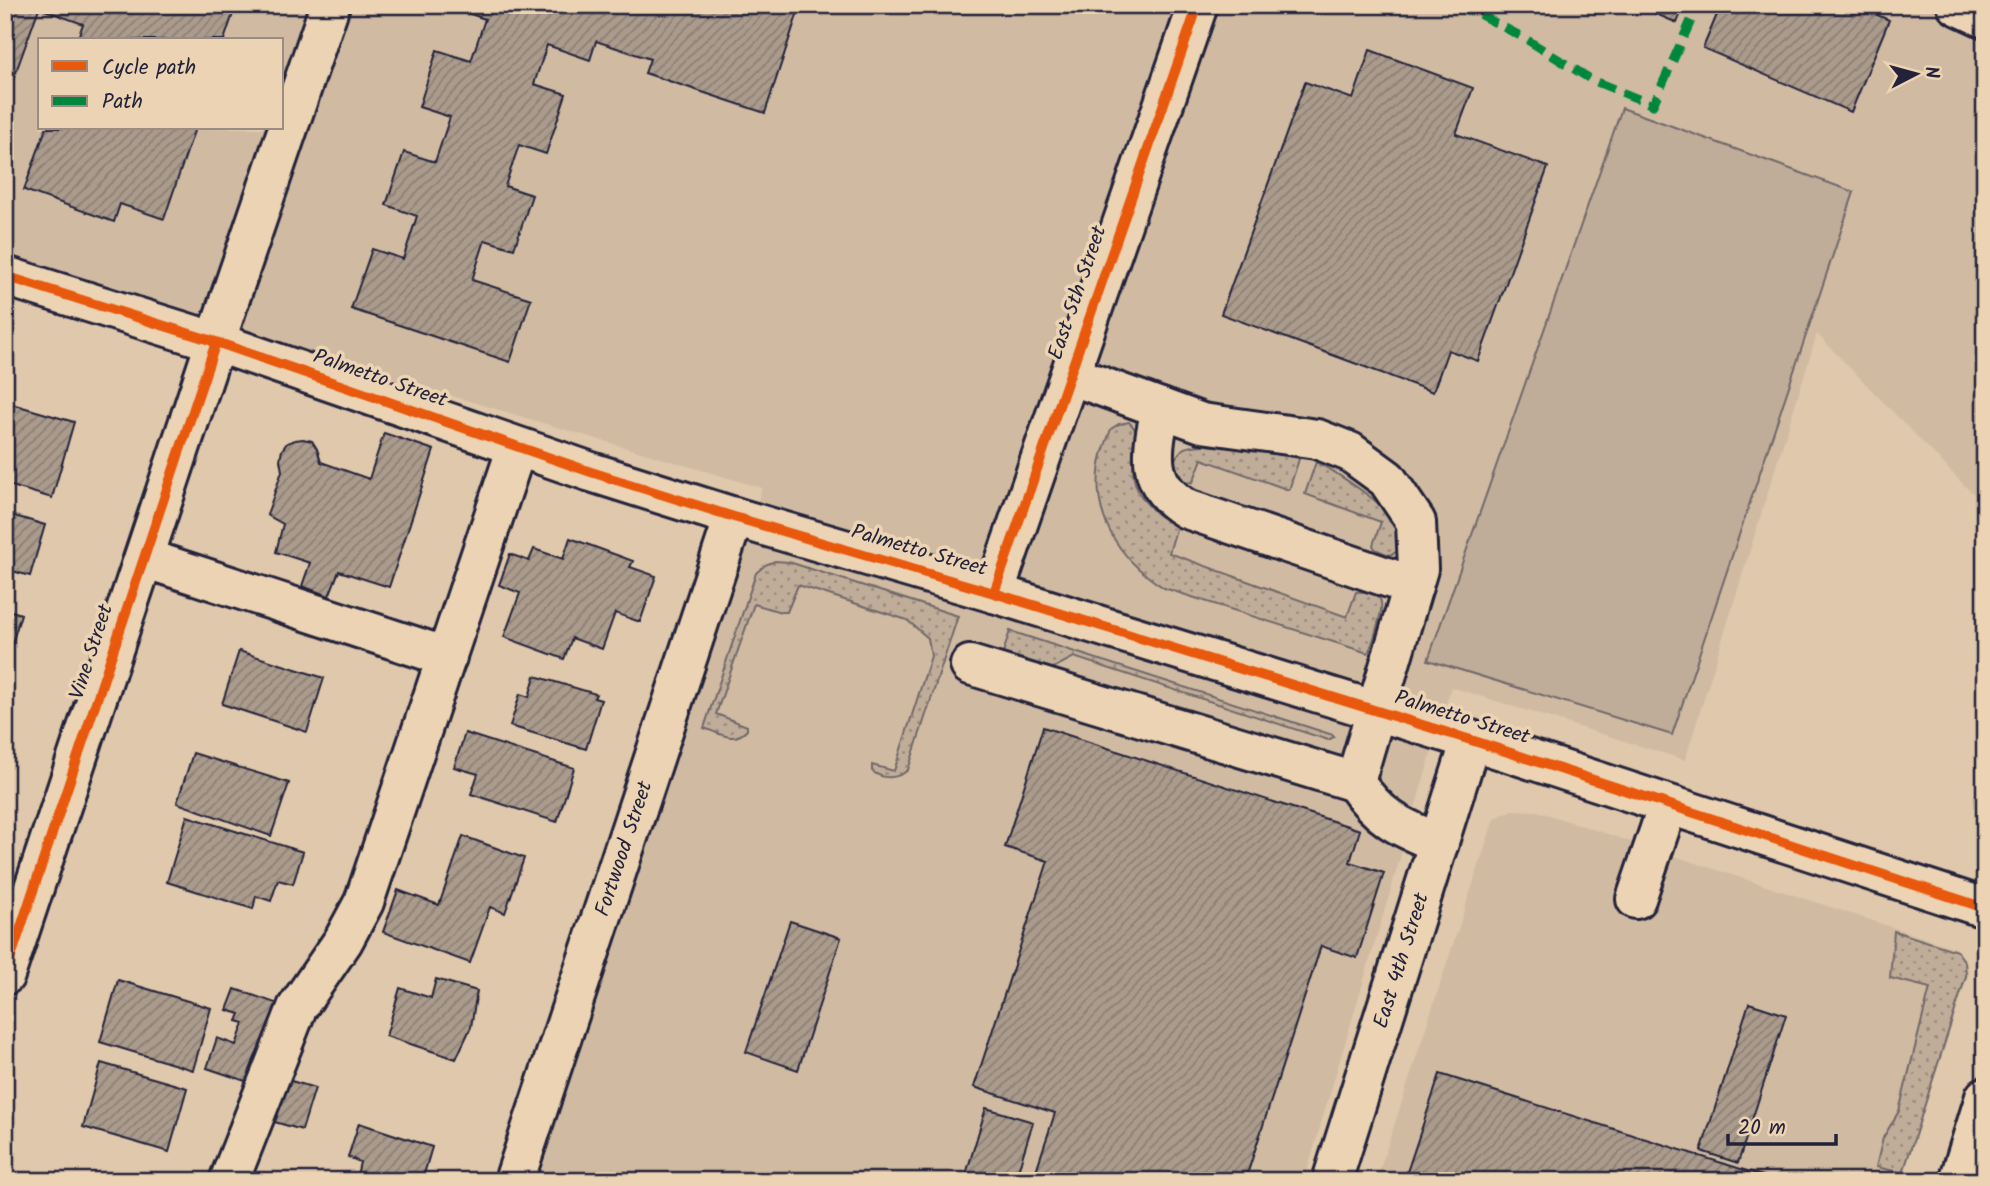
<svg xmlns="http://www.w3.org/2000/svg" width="1990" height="1186" font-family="Kalam,sans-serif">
	<defs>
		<pattern id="grass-dots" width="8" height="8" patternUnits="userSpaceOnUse" patternTransform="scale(1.75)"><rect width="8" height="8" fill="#c0ad99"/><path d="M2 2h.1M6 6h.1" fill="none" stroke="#9c8c7e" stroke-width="1.8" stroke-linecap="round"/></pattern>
		<pattern id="building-hatch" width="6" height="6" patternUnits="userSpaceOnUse" patternTransform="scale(1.75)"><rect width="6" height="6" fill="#ab9b8c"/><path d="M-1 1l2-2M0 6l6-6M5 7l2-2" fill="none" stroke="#8b7e74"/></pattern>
	</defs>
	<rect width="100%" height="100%" fill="#e0c8ac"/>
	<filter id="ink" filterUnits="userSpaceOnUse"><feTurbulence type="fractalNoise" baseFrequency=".0143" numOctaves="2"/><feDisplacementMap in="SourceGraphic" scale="14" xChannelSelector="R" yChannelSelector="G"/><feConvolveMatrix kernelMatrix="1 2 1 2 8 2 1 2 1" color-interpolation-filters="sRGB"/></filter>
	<g filter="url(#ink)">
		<path fill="#d0baa2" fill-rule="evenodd" d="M 5,5 L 1956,5 L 1985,18 L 1985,502 L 1970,491 L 1817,334 L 1685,760 L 1451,687 L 1304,1181 L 536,1181 L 762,488 L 5,263 ZM 40,40 L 282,40 L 282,128 L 40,128 Z
			M 1512,810 L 1537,811 L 1955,948 L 1966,960 L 1969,974 L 1900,1181 L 1376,1181 L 1494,819 Z"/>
		<path fill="url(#grass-dots)" stroke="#71686a" stroke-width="2" d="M 1129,422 C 1145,437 1134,450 1133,469 C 1133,484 1141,498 1151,508 C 1157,516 1164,520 1174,521 L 1177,526 L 1169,553 L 1347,617 L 1356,592 C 1386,589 1384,605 1377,627 C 1375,636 1372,645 1368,653 L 1164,588 C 1117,558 1088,512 1102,455 C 1105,446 1108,437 1111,429 L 1119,424 Z
			M 1204,445 L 1277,449 L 1300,456 L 1289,490 L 1202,459 L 1193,482 L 1185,483 L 1178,479 L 1173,464 C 1181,446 1185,446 1204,445 Z
			M 1316,462 C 1336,472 1387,505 1398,524 C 1401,530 1401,540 1402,546 L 1397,552 L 1389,555 L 1375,549 L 1373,545 L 1381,522 L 1305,494 Z
			M 775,561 L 789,562 L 958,616 L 908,770 C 897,779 883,780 872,771 L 872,765 L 894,771 L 931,656 L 928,638 L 907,620 L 798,585 L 787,612 L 781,612 L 754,604 L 716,714 L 747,726 L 747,730 C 734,744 721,734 704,728 L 756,573 L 765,565 Z
			M 1010,631 L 1333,735 L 1334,737 L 1328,740 L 1074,657 L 1042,674 L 1002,656 Z
			M 1894,931 L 1957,951 L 1965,962 L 1966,976 L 1903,1173 L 1876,1167 L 1883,1138 L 1899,1111 L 1930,988 L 1890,978 Z"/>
		<path fill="#c0ad99" stroke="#71686a" stroke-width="2" d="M 1622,108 L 1854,192 L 1672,735 L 1428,660 Z"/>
		<path fill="url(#building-hatch)" stroke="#22223b" stroke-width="2" d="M 5,5 L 236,5 L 224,40 L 77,40 L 83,24 L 39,8 L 5,102 Z
			M 444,5 L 779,5 L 798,12 L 765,113 L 645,73 L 650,59 L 596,41 L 590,60 L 547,45 L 534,84 L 566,94 L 546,154 L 519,145 L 505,186 L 532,195 L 514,249 L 485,240 L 472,280 L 531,299 L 510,362 L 351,309 L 372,249 L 403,259 L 417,216 L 386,205 L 404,152 L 435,162 L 450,117 L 419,107 L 437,50 L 471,61 L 485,19 Z
			M 1635,5 L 1684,5 L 1677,23 Z
			M 1721,5 L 1855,5 L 1889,20 L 1851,112 L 1703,48 Z
			M 1370,50 L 1473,88 L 1456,134 L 1548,167 L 1478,361 L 1448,350 L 1433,392 L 1221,314 L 1305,82 L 1353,99 Z
			M 46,128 L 195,128 L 164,219 L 120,204 L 114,222 L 24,190 Z
			M 5,402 L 74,422 L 52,498 L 5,484 Z
			M 384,433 L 434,450 L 389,587 L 339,571 L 329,596 L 302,586 L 310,563 L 276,552 L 283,524 L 267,515 L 282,471 L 280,460 L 282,450 L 287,443 L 295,440 L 303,439 L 312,441 L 317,449 L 321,462 L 369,479 Z
			M 5,513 L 45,525 L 30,576 L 5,569 Z
			M 570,538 L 633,561 L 630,567 L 656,576 L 640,622 L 615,613 L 602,649 L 572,638 L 564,659 L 504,637 L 520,593 L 499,585 L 510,554 L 529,561 L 534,549 L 563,559 Z
			M 5,609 L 21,614 L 5,667 Z
			M 239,651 L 324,678 L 307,732 L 222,704 Z
			M 535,676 L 596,694 L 594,698 L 601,700 L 586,749 L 510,726 L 520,694 L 529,697 Z
			M 1043,727 L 1360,830 L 1350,862 L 1384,873 L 1357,958 L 1321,946 L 1245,1181 L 1054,1181 L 1035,1174 L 1055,1113 L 974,1087 L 1048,861 L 1005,847 Z
			M 465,733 L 574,768 L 557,822 L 471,794 L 478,774 L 454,767 Z
			M 193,753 L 289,783 L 271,836 L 177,803 Z
			M 187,816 L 303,852 L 293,884 L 278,880 L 271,901 L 256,896 L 253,909 L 167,882 Z
			M 463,836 L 524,858 L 505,913 L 490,907 L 470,963 L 383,932 L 398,890 L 439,905 Z
			M 790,921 L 841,938 L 798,1070 L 746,1052 Z
			M 436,979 L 477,991 L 471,1027 L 456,1059 L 386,1036 L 400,988 L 431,998 Z
			M 118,980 L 211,1008 L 193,1070 L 100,1042 Z
			M 235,989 L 284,1006 L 257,1085 L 207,1068 L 217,1038 L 236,1045 L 244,1023 L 237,1021 L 240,1014 L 227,1010 Z
			M 1749,1003 L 1786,1015 L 1738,1163 L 1701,1151 Z
			M 101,1063 L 187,1088 L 169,1152 L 83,1127 Z
			M 1440,1074 L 1779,1181 L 1404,1181 Z
			M 281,1078 L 315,1088 L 302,1130 L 268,1120 Z
			M 986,1108 L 1033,1122 L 1015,1181 L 964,1181 Z
			M 359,1123 L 432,1147 L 422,1181 L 349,1181 L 350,1177 L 356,1180 L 360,1162 L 348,1157 Z"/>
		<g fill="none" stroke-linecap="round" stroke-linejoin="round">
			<g stroke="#22223b" stroke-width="44">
				<g id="minor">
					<path d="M 1957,5 L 1985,18"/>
					<path d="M 5,276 L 216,342 L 591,472 L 734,517 L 994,593 L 1471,740 L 1985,908"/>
					<path d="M 1070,375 L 1202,423 L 1317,439 L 1350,452 L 1387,479 L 1416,522 L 1418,569 L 1355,782 C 1379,818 1399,827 1439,843"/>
					<path d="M 1161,408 C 1152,450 1144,484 1187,509 L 1413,586"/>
					<path d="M 144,558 L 447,657"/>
					<path d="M 994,593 L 1198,5"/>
					<path d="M 970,665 L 1355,782"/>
					<path d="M 1636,899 L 1668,805"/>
					<path d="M 5,975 L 228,304 L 330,5"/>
					<path d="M 229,1181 L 297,1008 L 343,941 L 364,902 L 517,447"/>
					<path id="s1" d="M 514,1181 L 734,517"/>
					<path id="s2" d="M 1332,1181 L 1471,740"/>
				</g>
			</g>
			<g stroke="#22223b" stroke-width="44">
				<path id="major" d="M 1959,1181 L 1985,1097"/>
			</g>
			<use href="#minor" stroke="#ecd3b3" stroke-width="38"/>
			<use href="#major" stroke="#ecd3b3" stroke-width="38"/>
			<path stroke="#00873e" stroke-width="9" stroke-dasharray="18 9" stroke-linecap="butt" d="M 1455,5 L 1477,13 L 1524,38 L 1592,80 L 1653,105 L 1698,5"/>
			<g stroke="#ecd3b3" stroke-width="15">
				<path id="cycleway" d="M 5,276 L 216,342 L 591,472 L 734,517 L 994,593 L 1471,740 L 1985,908
					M 994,593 L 1198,5
					M 5,975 L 216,342"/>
			</g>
			<use href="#cycleway" stroke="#e8590c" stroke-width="10"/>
		</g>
	</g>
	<g text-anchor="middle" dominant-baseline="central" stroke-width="7" stroke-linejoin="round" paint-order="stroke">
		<g font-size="21" fill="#22223b" stroke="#ecd3b3">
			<text transform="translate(1078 293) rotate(-71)">East 5th Street</text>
			<text transform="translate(380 379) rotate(19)">Palmetto Street</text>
			<text transform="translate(919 551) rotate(16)">Palmetto Street</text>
			<text transform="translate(92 652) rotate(-72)">Vine Street</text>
			<text transform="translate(1462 718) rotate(17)">Palmetto Street</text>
			<text stroke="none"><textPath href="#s1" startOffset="350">Fortwood Street</textPath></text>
			<text stroke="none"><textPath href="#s2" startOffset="231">East 4th Street</textPath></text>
		</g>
	</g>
	<rect width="1990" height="1186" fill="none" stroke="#ecd3b3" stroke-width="28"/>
	<rect x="14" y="14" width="1962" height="1158" fill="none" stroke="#22223b" stroke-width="2.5" filter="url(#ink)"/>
	<rect x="38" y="38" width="245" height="91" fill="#ecd3b3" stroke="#9b8c83" stroke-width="2"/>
	<rect x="52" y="61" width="35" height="10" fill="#e8590c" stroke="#9b8c83" stroke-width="2"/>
	<text x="102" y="74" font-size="21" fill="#22223b">Cycle path</text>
	<rect x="52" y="96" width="35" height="10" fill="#00873e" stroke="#9b8c83" stroke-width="2"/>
	<text x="102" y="108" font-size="21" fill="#22223b">Path</text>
	<g transform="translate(1916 74) rotate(84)" stroke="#ecd3b3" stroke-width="5" paint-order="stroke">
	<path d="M0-5L12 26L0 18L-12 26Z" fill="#22223b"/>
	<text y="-10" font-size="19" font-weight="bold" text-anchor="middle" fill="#22223b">N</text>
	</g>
	<path d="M1728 1134v10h108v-10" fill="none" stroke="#22223b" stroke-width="3.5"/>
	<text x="1738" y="1134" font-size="21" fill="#22223b" stroke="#ecd3b3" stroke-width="5" paint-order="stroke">20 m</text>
</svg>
